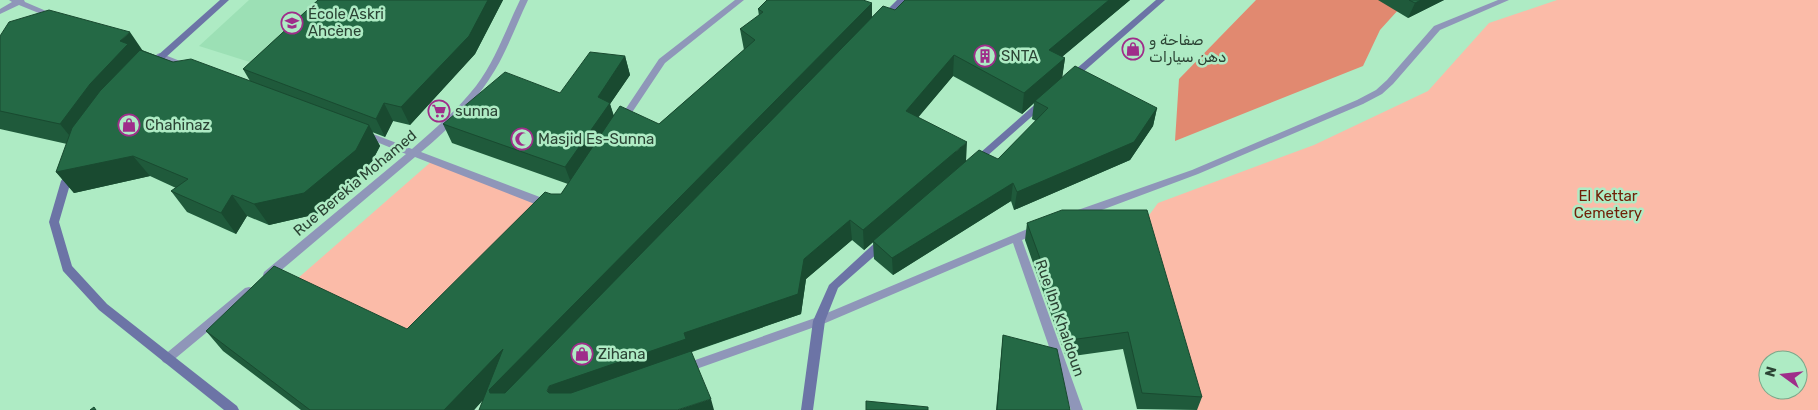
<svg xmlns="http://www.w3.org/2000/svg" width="1818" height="410" font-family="Rubik,'Noto Naskh Arabic',sans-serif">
	<rect width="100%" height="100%" fill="#aeebc4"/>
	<path fill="#9ce0b5" d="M 249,0 L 383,0 L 272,69 L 199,46 Z"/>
	<path fill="#fbbba8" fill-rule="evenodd" d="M 1557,0 L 1818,0 L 1818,410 L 1197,410 L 1144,222 L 1158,203 L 1314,145 L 1428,91 L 1489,23 ZM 1768,360 L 1798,360 L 1798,390 L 1768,390 Z
		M 432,161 L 555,210 L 419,349 L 289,286 Z"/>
	<path fill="#e18970" d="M 1256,0 L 1391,0 L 1399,9 L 1380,30 L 1363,66 L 1175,141 L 1179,79 Z"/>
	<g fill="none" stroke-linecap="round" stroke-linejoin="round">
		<path fill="#8f96b9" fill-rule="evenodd" d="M 9,0 L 24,0 L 25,2 L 58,16 L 54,18 L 51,18 L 19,5 L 0,14 L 0,9 L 12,2 Z
			M 520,0 L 528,0 C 517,23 508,48 495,70 C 476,102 450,128 421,152 L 553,202 L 554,205 L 553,208 L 545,208 L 415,157 L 272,278 L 264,278 L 263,275 L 264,272 L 406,154 L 362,136 L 360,134 L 362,132 L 368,132 L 412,149 C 435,129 457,110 476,86 C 495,61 506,29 520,0 Z
			M 735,0 L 744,0 L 665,63 L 625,123 L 619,123 L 617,121 L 619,119 L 659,59 Z
			M 1498,0 L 1509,0 L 1440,30 L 1393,84 L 1382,94 L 1363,104 L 1198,174 L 1083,217 L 1079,218 L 1074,214 L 1075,211 L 1192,170 L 1357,100 L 1376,90 L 1387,80 L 1434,26 Z
			M 160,53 L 190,65 L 191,67 L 187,70 L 157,58 L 156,56 L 157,54 Z
			M 1037,225 L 1041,226 L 1042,229 L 1041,232 L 1022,240 L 1083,410 L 1071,410 L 1013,243 L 823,324 L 685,373 L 681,371 L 679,368 L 681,365 L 815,318 Z
			M 249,287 L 253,288 L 254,291 L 253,294 L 171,362 L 167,364 L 163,362 L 161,359 L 163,356 L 245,288 Z"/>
		<path fill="#6c74a6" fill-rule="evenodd" d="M 220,0 L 229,0 L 154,68 L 148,68 L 147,66 L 148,64 Z
			M 897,0 L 906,0 L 886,21 L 880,21 L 880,17 Z
			M 1156,0 L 1165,0 L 1074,80 L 1068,80 L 1067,78 L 1068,76 Z
			M 1043,99 L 1048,102 L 1046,104 L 978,164 L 972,164 L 970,162 L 972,160 L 1040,100 Z
			M 72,168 L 77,171 L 71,181 L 59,222 L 72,266 L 107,304 L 237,406 L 239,410 L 224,410 L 99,310 L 63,271 L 49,222 L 61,181 L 69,169 Z
			M 883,238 L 887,239 L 888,242 L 887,245 L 838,288 L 825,321 L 813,410 L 801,410 L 813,321 L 829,285 L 879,239 Z"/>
	</g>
	<path fill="#1f5a3b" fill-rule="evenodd" d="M 318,0 L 503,0 L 475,54 L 410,125 L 393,121 L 385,137 L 372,132 L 380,146 L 367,171 L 317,214 L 269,225 L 247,216 L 236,234 L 187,212 L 171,191 L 176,188 L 150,176 L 74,193 L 56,172 L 67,144 L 0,129 L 0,36 L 142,50 L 173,62 L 250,81 L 243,69 Z
		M 905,0 L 1130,0 L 1062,57 L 1065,58 L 1062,77 L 1157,108 L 1153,126 L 1130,160 L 1014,210 L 1011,201 L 893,275 L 874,259 L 873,242 L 864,250 L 852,240 L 806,279 L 801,314 L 692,352 L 482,401 L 474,410 L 301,410 L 223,351 L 206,331 L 407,329 L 551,194 L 561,194 L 568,184 L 452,143 L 443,124 L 560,93 L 625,56 L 630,75 L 610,104 L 614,116 L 659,124 L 744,50 L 740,29 L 759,16 L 758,9 L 872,3 L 872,17 L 895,10 ZM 953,76 L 1022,114 L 1034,103 L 1032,119 L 1036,121 L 998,159 L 966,161 L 918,117 Z
		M 1378,0 L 1444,0 L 1408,18 Z
		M 1027,223 L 1202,397 L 1197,410 L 1137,409 L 1123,349 L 1066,357 L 1025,240 Z
		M 1003,335 L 1070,410 L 996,410 Z"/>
	<path fill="#194a30" d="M 488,0 L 503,0 L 475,54 L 410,125 L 401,107 Z
		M 1109,0 L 1130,0 L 1046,70 L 1049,50 Z
		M 1421,0 L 1444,0 L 1408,18 L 1415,3 Z
		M 872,3 L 872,23 L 499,409 L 490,392 L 474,410 L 444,410 L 503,349 Z
		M 130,32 L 145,54 L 78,146 L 60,124 L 90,84 L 120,41 Z
		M 954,55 L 953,76 L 906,132 L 906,111 Z
		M 625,56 L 630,75 L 610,104 L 615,121 L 572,185 L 565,167 L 598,97 Z
		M 1065,58 L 1062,79 L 1035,101 L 1034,103 L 1022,114 L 1024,93 Z
		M 384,103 L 393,121 L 385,137 L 376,119 Z
		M 1157,108 L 1153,126 L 1130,160 L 1014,210 L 1017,192 Z
		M 369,125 L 380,146 L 367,171 L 317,214 L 269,225 L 254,204 Z
		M 967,142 L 966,162 L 864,250 L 863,230 Z
		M 133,156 L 150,176 L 74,193 L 56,172 Z
		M 1013,183 L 1011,201 L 893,275 L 892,258 Z
		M 232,195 L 247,216 L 236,234 L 221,213 Z
		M 850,220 L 852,240 L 806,279 L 801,314 L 690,352 L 558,405 L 547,391 L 549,386 L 684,333 L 804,259 Z
		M 711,399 L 714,410 L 677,410 Z"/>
	<path fill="#246945" stroke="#194a30" d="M 318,0 L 488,0 L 469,36 L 401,107 L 384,103 L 376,119 L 243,69 Z
		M 767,0 L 863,0 L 872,3 L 489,390 L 490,393 L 505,393 L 883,6 L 895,10 L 905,0 L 1109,0 L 1049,50 L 1065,58 L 1024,93 L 954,55 L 906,111 L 967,142 L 863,230 L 850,220 L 804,259 L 798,294 L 684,333 L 686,339 L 549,386 L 547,391 L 549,393 L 571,393 L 691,351 L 711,399 L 677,410 L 479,410 L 503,349 L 444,410 L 310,410 L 206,331 L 274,266 L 407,329 L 545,192 L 551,194 L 561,194 L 620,106 L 659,124 L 755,40 L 740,29 L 763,12 L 758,9 Z
		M 1409,0 L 1421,0 L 1415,3 Z
		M 49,10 L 130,32 L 120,41 L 128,44 L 90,84 L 60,124 L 0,111 L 0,36 L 9,22 Z
		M 140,50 L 173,62 L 191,59 L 369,125 L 356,150 L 304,193 L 254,204 L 232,195 L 221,213 L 171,191 L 188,179 L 133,156 L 56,172 L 72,128 L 100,91 Z
		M 590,52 L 625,56 L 598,97 L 610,103 L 565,167 L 443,124 L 505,72 L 560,93 Z
		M 1075,66 L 1157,108 L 1134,142 L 1017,192 L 1013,183 L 892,258 L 873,241 L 979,150 L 998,159 L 1048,108 L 1035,101 Z
		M 1062,210 L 1147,210 L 1202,397 L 1142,393 L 1128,332 L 1070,340 L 1027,223 Z
		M 1003,335 L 1057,349 L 1070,410 L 997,410 Z
		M 866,401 L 928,407 L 928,410 L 866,410 Z
		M 94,407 L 96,410 L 90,410 Z"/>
	<defs>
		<g id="school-ring" transform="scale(1.125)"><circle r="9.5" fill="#aeebc4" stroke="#9f2d8a" stroke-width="1.5"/><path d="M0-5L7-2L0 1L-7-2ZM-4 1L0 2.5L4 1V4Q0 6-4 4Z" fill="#9f2d8a"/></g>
		<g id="shop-ring" transform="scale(1.125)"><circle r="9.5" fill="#aeebc4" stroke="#9f2d8a" stroke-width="1.5"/><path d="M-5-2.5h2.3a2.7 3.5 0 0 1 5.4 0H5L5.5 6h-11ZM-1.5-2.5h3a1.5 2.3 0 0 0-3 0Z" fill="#9f2d8a"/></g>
		<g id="building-ring" transform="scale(1.125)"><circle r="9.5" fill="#aeebc4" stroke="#9f2d8a" stroke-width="1.5"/><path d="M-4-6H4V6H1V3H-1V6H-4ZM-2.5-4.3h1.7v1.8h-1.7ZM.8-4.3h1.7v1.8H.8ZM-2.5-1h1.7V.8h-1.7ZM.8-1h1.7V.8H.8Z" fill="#9f2d8a"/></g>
		<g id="supermarket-ring" transform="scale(1.125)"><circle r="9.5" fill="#aeebc4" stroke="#9f2d8a" stroke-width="1.5"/><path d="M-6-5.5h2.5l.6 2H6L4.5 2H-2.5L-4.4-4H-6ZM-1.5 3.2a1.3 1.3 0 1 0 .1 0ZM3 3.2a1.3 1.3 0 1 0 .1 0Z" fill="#9f2d8a"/></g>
		<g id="mosque-ring" transform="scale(1.125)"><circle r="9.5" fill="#aeebc4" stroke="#9f2d8a" stroke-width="1.5"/><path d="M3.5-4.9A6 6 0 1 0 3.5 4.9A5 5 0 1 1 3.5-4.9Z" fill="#9f2d8a"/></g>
	</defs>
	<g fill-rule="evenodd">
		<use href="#school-ring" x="292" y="23"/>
		<use href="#shop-ring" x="1133" y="49"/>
		<use href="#building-ring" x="985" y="56"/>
		<use href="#supermarket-ring" x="439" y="111"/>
		<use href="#shop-ring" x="129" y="125"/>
		<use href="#mosque-ring" x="522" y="139"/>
		<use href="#shop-ring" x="582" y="354"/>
	</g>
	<g text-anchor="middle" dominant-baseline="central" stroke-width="5" stroke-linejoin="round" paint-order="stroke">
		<g font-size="15" fill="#2b4334" stroke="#aeebc4" text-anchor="start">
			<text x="308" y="14">École Askri<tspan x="308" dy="17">Ahcène</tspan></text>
			<text x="1149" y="40">صفاحة و<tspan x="1149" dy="17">دهن سيارات</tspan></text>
			<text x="1001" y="56">SNTA</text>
			<text x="455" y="111">sunna</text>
			<text x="145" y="125">Chahinaz</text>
			<text x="538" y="139">Masjid Es-Sunna</text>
			<text x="598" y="354">Zihana</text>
		</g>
		<g font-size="15" fill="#2b4334" stroke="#aeebc4">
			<text transform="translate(355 183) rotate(-40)">Rue Berekia Mohamed</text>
			<text transform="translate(1060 318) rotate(71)">Rue Ibn Khaldoun</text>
		</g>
		<g font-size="15" fill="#702108" stroke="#aeebc4">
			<text x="1608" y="196">El Kettar<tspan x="1608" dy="17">Cemetery</tspan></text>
		</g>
	</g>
	<g transform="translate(1783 375) rotate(285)"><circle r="24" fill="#aeebc4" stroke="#7aa88a"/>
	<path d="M0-4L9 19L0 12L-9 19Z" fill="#9f2d8a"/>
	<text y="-8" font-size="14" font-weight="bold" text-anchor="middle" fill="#2b4334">N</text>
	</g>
</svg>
